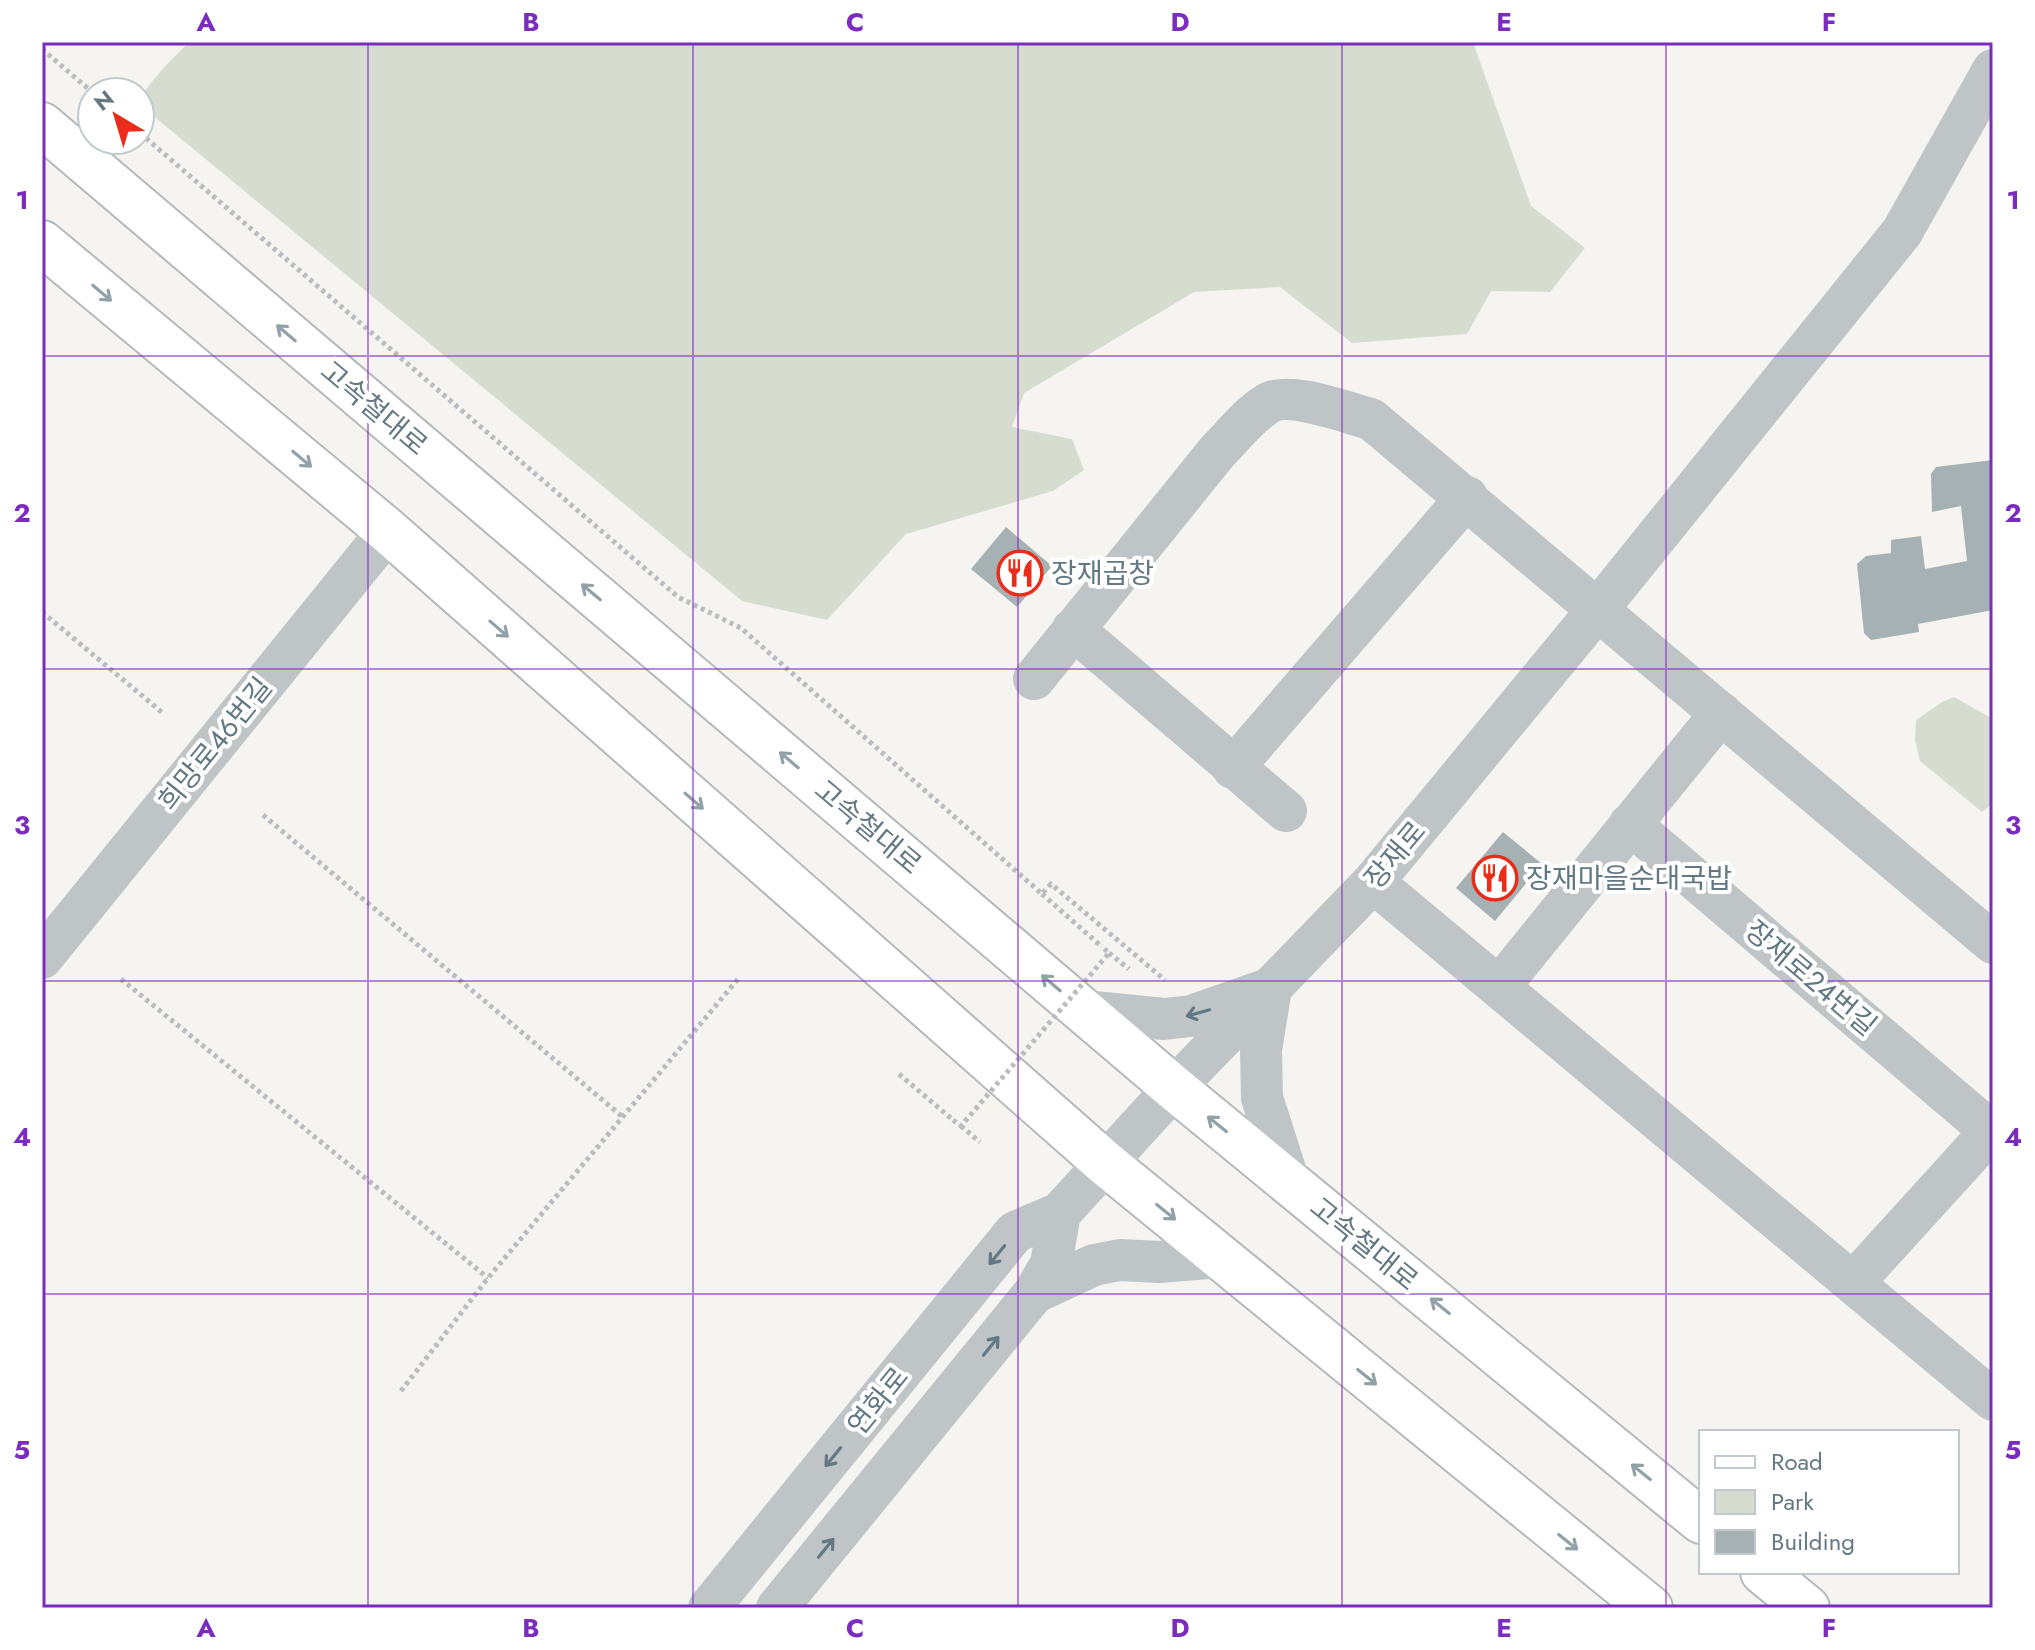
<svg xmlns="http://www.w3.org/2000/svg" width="2035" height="1650" font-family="Jost,'Noto Sans KR',sans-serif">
	<rect width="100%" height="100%" fill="#f5f4f0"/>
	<path fill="#d7dcd1" d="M 189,42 L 1473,42 L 1531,206 L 1585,248 L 1550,292 L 1491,291 L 1467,334 L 1352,343 L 1280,287 L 1194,292 L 1024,393 L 1012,427 L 1072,439 L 1084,470 L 1053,491 L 906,534 L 827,620 L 742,601 L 140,105 C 143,85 175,57 189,42 Z
		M 1954,697 L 1993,719 L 1993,803 L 1982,812 L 1920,761 L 1915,740 L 1916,720 L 1942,702 Z"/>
	<path fill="#a6b1b4" d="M 1993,460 L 1993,610 L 1918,624 L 1919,632 L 1871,640 L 1864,633 L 1857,564 L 1866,556 L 1891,553 L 1891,540 L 1921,536 L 1925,569 L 1967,561 L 1961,506 L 1932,512 L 1931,474 L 1936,467 Z
		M 1006,527 L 1052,566 L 1017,607 L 971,569 Z
		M 1503,832 L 1542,864 L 1495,921 L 1456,888 Z"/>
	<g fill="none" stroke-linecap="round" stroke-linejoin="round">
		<g stroke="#b3b9bb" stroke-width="48">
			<path id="major" d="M 42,125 L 1174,1088 L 1701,1521
				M 42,243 L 388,531 L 1105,1163 L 1650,1608
				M 1763,1572 L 1807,1608"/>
		</g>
		<path stroke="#b9bdbf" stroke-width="5" stroke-dasharray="4 4" stroke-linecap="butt" d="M 42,49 L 92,92
			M 140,133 L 678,597 L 741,628 L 1042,894 L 1051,884 L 1165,980
			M 42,612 L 164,714
			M 263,815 L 624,1118
			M 1042,894 L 1101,946
			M 1109,953 L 1129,969
			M 121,979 L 488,1278
			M 899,1074 L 953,1120
			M 961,1126 L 980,1142
			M 401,1391 L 488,1278 L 738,979"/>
		<path stroke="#bfc5c7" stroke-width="42" d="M 1073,629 L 1286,811
			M 1034,679 L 1217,452 C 1233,436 1248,416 1267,404 C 1288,390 1347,413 1371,419 L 1993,943
			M 1233,768 L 1467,497
			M 1630,824 L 1993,1133
			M 1373,882 L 1993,1400
			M 42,958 L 388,531
			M 1500,986 L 1721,713
			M 1084,1011 L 1164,1019 L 1191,1016 L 1271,988 L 1261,1050 L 1262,1098 L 1289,1182
			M 1853,1283 L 1993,1129
			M 1034,1293 L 1094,1265 L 1120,1260 L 1159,1262 L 1220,1257
			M 709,1608 L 1015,1232 L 1060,1213 L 1174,1088 L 1373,882 L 1599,608 L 1902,232 L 1993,70
			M 777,1608 L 1034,1293 L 1051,1264 L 1060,1213"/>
		<use href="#major" stroke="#fff" stroke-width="44"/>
		<path stroke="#b9bdbf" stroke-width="5" stroke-dasharray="4 4" stroke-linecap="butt" d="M 953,1120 L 961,1126 L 1109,953 L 1101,946"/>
	</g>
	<defs><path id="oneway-shaft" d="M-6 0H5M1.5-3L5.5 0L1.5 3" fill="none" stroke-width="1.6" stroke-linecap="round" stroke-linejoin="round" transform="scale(2)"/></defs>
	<g stroke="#91a1a8">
		<use href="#oneway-shaft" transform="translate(102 293) rotate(40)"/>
		<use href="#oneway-shaft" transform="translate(286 333) rotate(-140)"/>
		<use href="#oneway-shaft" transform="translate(302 459) rotate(40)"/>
		<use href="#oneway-shaft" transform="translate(591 592) rotate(-140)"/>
		<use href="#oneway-shaft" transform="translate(499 629) rotate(41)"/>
		<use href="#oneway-shaft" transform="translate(789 760) rotate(-140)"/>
		<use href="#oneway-shaft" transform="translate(694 801) rotate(41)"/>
		<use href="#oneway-shaft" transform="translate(1051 983) rotate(-140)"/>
		<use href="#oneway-shaft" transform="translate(1217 1124) rotate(-141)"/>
		<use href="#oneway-shaft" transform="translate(1166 1212) rotate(39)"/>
		<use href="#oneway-shaft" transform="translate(1440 1306) rotate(-141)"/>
		<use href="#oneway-shaft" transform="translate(1367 1377) rotate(39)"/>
		<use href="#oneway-shaft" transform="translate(1641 1472) rotate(-141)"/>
		<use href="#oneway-shaft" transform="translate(1568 1542) rotate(39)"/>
	</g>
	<g stroke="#627983">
		<use href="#oneway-shaft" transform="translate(1198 1013) rotate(164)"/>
		<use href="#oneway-shaft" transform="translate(997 1255) rotate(129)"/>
		<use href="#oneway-shaft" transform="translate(991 1346) rotate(-51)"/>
		<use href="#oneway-shaft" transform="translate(833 1457) rotate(129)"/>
		<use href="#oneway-shaft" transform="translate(826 1548) rotate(-51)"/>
	</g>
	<path fill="none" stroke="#7b2cbf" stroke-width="2" stroke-opacity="0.55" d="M 368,42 L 368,1608M 693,42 L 693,1608M 1018,42 L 1018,1608M 1342,42 L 1342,1608M 1666,42 L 1666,1608M 42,356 L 1993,356M 42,669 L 1993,669M 42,981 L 1993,981M 42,1294 L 1993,1294"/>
	<defs>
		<g id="restaurant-ring" transform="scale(2.3)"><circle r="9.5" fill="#fff" stroke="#ea2d1b" stroke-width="1.5"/><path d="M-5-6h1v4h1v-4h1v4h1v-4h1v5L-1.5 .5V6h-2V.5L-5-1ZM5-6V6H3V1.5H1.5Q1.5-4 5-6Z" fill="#ea2d1b"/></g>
	</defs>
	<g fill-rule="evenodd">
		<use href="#restaurant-ring" x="1020" y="573"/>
		<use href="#restaurant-ring" x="1495" y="878"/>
	</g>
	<g text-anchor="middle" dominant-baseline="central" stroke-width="8" stroke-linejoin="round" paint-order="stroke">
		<g font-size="28" fill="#627983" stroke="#fff">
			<text transform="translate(374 408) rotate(40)">고속철대로</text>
			<text transform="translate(215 744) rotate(-51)">희망로46번길</text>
			<text transform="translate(868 827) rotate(40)">고속철대로</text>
			<text transform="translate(1395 855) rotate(-50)">장재로</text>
			<text transform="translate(1811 978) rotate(40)">장재로24번길</text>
			<text transform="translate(1364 1244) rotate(39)">고속철대로</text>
			<text transform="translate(878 1401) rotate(-51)">연화로</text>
		</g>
		<g font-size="28" fill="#627983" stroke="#fff" text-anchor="start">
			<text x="1051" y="573">장재곱창</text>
			<text x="1526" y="878">장재마을순대국밥</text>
		</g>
	</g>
	<rect width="2035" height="1650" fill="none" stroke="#ffffff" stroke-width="88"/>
	<rect x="1699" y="1430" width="260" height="144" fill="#ffffff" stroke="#c0c9cd" stroke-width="2"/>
	<rect x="1715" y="1456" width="40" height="12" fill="#ffffff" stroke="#c0c9cd" stroke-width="2"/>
	<text x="1771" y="1470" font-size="24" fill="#627983">Road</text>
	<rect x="1715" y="1490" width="40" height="24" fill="#d7dcd1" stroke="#c0c9cd" stroke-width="2"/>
	<text x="1771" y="1510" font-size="24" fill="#627983">Park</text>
	<rect x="1715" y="1530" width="40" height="24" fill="#a6b1b4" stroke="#c0c9cd" stroke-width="2"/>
	<text x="1771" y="1550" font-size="24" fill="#627983">Building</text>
	<g transform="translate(116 116) rotate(322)"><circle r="38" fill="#ffffff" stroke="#c0c9cd" stroke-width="2"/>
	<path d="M0-6L14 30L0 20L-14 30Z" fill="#ea2d1b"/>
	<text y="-12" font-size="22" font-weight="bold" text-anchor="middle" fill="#627983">N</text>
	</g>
	<rect x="44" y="44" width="1947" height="1562" fill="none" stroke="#7b2cbf" stroke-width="3"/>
	<g font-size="26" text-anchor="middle" font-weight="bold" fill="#7b2cbf">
		<text x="206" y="31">A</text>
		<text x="531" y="31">B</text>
		<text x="855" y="31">C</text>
		<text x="1180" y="31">D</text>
		<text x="1504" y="31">E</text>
		<text x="1829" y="31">F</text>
		<text x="22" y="209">1</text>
		<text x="2013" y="209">1</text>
		<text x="22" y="522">2</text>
		<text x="2013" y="522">2</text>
		<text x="22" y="834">3</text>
		<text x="2013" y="834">3</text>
		<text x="22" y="1146">4</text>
		<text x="2013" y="1146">4</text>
		<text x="22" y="1459">5</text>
		<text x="2013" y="1459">5</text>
		<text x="206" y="1637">A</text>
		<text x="531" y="1637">B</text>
		<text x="855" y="1637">C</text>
		<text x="1180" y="1637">D</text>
		<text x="1504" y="1637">E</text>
		<text x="1829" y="1637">F</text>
	</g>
</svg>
